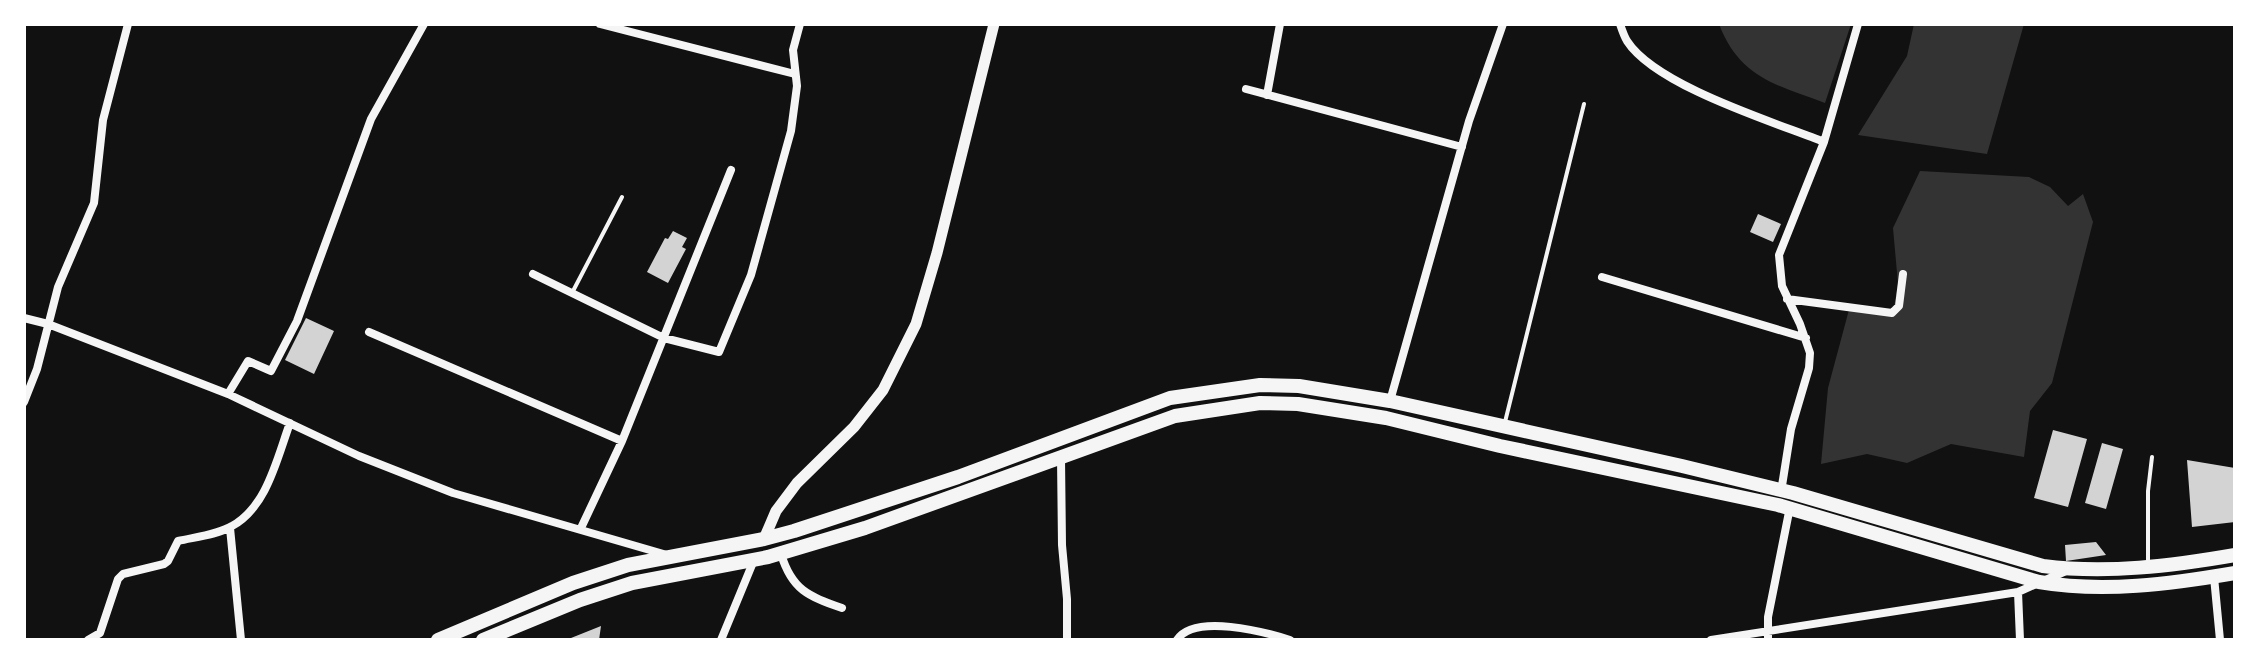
<svg xmlns="http://www.w3.org/2000/svg" width="2259" height="664" font-family="'Fira Sans Condensed',sans-serif">
	<rect width="100%" height="100%" fill="#111"/>
	<path fill="#333" d="M 1719,24 L 1851,24 L 1825,103 C 1776,85 1739,77 1719,24 Z
		M 1914,24 L 2024,24 L 1987,154 L 1858,135 L 1907,56 Z
		M 1920,171 L 2029,177 L 2050,187 L 2068,206 L 2083,194 L 2093,222 L 2052,383 L 2030,411 L 2024,457 L 1951,444 L 1907,463 L 1867,454 L 1821,464 L 1828,388 L 1850,306 L 1893,313 L 1898,284 L 1893,228 Z"/>
	<path fill="#d3d3d3" d="M 1758,214 L 1781,224 L 1773,242 L 1750,232 Z
		M 673,231 L 687,238 L 682,247 L 686,249 L 668,283 L 647,272 L 665,238 L 668,239 Z
		M 306,318 L 334,331 L 314,374 L 285,360 Z
		M 2053,430 L 2087,439 L 2068,507 L 2034,498 Z
		M 2102,443 L 2123,449 L 2106,509 L 2085,503 Z
		M 2187,460 L 2235,468 L 2235,522 L 2192,527 Z
		M 2096,542 L 2106,555 L 2066,561 L 2065,545 Z
		M 601,626 L 599,640 L 566,640 Z"/>
	<g fill="none" stroke-linecap="round" stroke-linejoin="round">
		<path stroke="#f5f5f5" stroke-width="4" d="M 572,293 L 622,197
			M 1505,422 L 1584,104
			M 2148,563 L 2148,491 L 2152,457"/>
		<path stroke="#f5f5f5" stroke-width="8" d="M 600,24 L 795,74
			M 1620,24 C 1622,30 1624,36 1627,41 C 1656,86 1774,122 1824,142
			M 1246,89 L 1462,147
			M 1267,95 L 1280,24
			M 533,274 L 664,338 L 719,352 L 751,275 L 791,131 L 797,86 L 793,50 L 800,24
			M 1602,277 L 1806,338
			M 1787,299 L 1892,313 L 1899,306 L 1903,274
			M 24,318 L 48,324 L 228,394 L 359,456 L 453,493 L 667,555
			M 369,332 L 622,441
			M 228,394 L 248,361 L 271,371 L 297,321 L 371,119 L 424,24
			M 1390,401 L 1469,121 L 1503,24
			M 24,402 L 37,369 L 58,287 L 94,203 L 103,120 L 128,24
			M 1061,458 L 1062,545 L 1067,599 L 1067,640
			M 1781,492 L 1791,429 L 1809,368 L 1810,353 L 1800,324 L 1782,286 L 1779,255 L 1824,142 L 1858,24
			M 230,528 L 241,640
			M 581,528 L 622,441 L 731,170
			M 781,554 C 792,590 808,596 842,608
			M 2214,577 L 2220,640
			M 2018,592 L 2020,640
			M 88,640 L 100,633 L 118,579 L 123,574 L 164,564 L 168,561 L 178,541 C 195,537 217,535 232,526 C 267,507 277,458 290,423
			M 721,640 L 754,560
			M 1177,640 C 1194,613 1265,632 1290,640
			M 1711,640 L 2018,592 L 2066,571
			M 1768,640 L 1768,617 L 1790,507"/>
		<path stroke="#f5f5f5" stroke-width="11" d="M 764,539 L 776,511 L 797,483 L 854,427 L 883,390 L 916,324 L 937,253 L 994,24"/>
		<path stroke="#f5f5f5" stroke-width="14" d="M 438,640 L 573,583 L 628,565 L 764,539 L 794,531 L 958,477 L 1170,398 L 1260,385 L 1299,386 L 1390,401 L 1682,466 L 1793,493 L 2043,566 C 2107,574 2172,566 2235,555
			M 483,640 L 580,600 L 632,583 L 768,557 L 865,528 L 1175,416 L 1260,403 L 1298,404 L 1386,418 L 1500,446 L 1778,505 L 2039,582 C 2103,593 2171,584 2235,573"/>
	</g>
	<rect width="2259" height="664" fill="none" stroke="#ffffff" stroke-width="52"/>
</svg>
